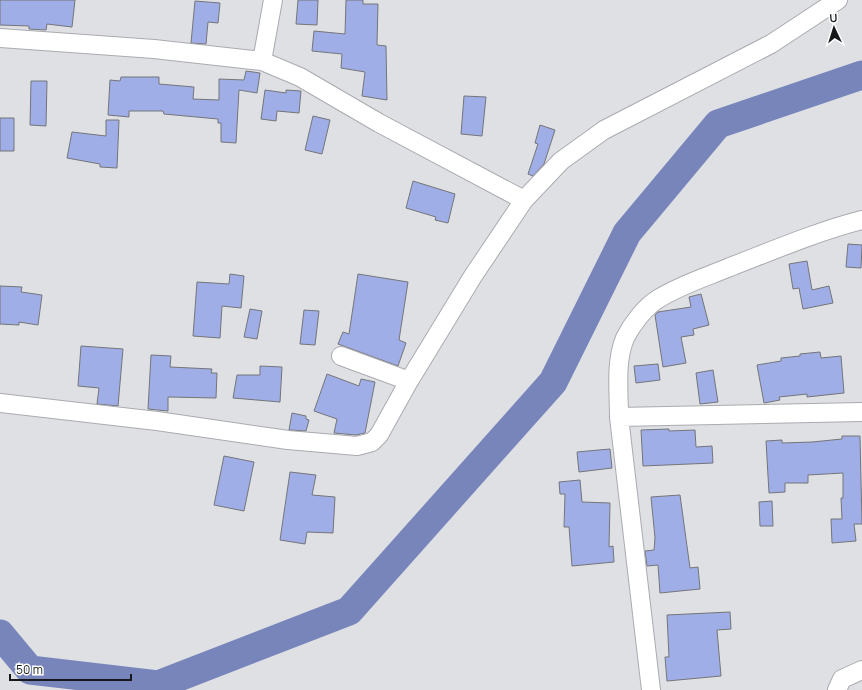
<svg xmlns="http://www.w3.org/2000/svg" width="862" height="690" font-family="Manrope,sans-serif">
	<rect width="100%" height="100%" fill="#dee0e4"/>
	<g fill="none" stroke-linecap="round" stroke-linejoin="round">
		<path stroke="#7885bb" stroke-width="29" d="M 0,634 L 30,670 L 158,685 L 349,611 L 553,382 L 627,233 L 718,124 L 862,75"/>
	</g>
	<path fill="#a0aee7" stroke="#747579" d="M 0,0 L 75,0 L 72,27 L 47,24 L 46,30 L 29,29 L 29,26 L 0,25 Z
		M 298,0 L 318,0 L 317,25 L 296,24 Z
		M 346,0 L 363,0 L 363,4 L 378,4 L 377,45 L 386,46 L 387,100 L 362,96 L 365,72 L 341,68 L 342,54 L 312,51 L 314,31 L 345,34 Z
		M 195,1 L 220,3 L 218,23 L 208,22 L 206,44 L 191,43 Z
		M 246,71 L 260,73 L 257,93 L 239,90 L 236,143 L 221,142 L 221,123 L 218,123 L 218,119 L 164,114 L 163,111 L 129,111 L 129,117 L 108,115 L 110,80 L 120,81 L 121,77 L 159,77 L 159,84 L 194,87 L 193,99 L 219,100 L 219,79 L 244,80 Z
		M 31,81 L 47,81 L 46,126 L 30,125 Z
		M 265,90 L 286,93 L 286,90 L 301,91 L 299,113 L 277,111 L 276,121 L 261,119 Z
		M 464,96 L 486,97 L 482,136 L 461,134 Z
		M 313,116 L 330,120 L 322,154 L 305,150 Z
		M 0,118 L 14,118 L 14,151 L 0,151 Z
		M 106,120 L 119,120 L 117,168 L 100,167 L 100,164 L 67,158 L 72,132 L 106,136 Z
		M 540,125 L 555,130 L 544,164 L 533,176 L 528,174 L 538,144 L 535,143 Z
		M 413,181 L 455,194 L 448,223 L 435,220 L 436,217 L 406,208 Z
		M 848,244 L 862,245 L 861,268 L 846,267 Z
		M 807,261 L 812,290 L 829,286 L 833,303 L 803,309 L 799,288 L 793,289 L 789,264 Z
		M 230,274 L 244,276 L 241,308 L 222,306 L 220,338 L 193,336 L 197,282 L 229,284 Z
		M 358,274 L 408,282 L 399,340 L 406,343 L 398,366 L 338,344 L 343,332 L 349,334 Z
		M 0,286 L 22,287 L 21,292 L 42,295 L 38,325 L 19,322 L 19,325 L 0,324 Z
		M 701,294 L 709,325 L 693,329 L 694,335 L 681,337 L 686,363 L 663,367 L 655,315 L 658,312 L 691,307 L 689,297 Z
		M 250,309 L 262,311 L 257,339 L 244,337 Z
		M 304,310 L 319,311 L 315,345 L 300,344 Z
		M 81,346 L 123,349 L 118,406 L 97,404 L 99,388 L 78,386 Z
		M 820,352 L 821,358 L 841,356 L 844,393 L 807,397 L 807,394 L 779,397 L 780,400 L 764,403 L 757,365 L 781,361 L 781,358 L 800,356 L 800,354 Z
		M 151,355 L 171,356 L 170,367 L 212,369 L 211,373 L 217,373 L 216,398 L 168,397 L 168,411 L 148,409 Z
		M 658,364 L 660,380 L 636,383 L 634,366 Z
		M 260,366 L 282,367 L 280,402 L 233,398 L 237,375 L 260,375 Z
		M 713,370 L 718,402 L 700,404 L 696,373 Z
		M 327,374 L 359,386 L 361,379 L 375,382 L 365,433 L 356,435 L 334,433 L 337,419 L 314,411 Z
		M 292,413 L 306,416 L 306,419 L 309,420 L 306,431 L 289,430 Z
		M 669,429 L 669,431 L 695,430 L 696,447 L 712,446 L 713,463 L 643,466 L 641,430 Z
		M 842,436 L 860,436 L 862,524 L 854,524 L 856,541 L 832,543 L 831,519 L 842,519 L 841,498 L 843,498 L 843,473 L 808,475 L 808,483 L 785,483 L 785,492 L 769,493 L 766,441 L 782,440 L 782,443 L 812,442 L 842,439 Z
		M 610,449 L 612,468 L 579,472 L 577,452 Z
		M 224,456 L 254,462 L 244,511 L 214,505 Z
		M 290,472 L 316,475 L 312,495 L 335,497 L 333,533 L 307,532 L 305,544 L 280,540 Z
		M 580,480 L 582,502 L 610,503 L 609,547 L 613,546 L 614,562 L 572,566 L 569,527 L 564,527 L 565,494 L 560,494 L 559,482 Z
		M 680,495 L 690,568 L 698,567 L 700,589 L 660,593 L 658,565 L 647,566 L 645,551 L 654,550 L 655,538 L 651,497 Z
		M 772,501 L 773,526 L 760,526 L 759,502 Z
		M 730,612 L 731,629 L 717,630 L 721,676 L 667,681 L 665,657 L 669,657 L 667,615 Z"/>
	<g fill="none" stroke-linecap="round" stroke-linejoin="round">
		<g stroke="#aaabb0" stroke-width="20">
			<path id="minor" d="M 0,38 L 154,49 L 262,61 L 300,77 L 379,123 L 524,200
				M 262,61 L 273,0
				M 341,356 L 409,381
				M 0,403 L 157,421 L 288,440 L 357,446 L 372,442 L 379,435 L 409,381 L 473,276 L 524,200 L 561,161 L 604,130 L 771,44 L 838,0
				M 619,417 C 619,392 615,362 625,338 C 632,324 645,307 658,299 C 680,285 706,277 730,267 C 774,250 816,232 862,220
				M 651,690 L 619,417 L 862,412
				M 837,690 L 842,679 L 862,670"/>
		</g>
		<use href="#minor" stroke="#fff" stroke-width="18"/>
	</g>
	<g transform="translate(834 28) rotate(356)" stroke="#ffffff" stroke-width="3" paint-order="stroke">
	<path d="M0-3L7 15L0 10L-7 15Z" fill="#171819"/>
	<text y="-6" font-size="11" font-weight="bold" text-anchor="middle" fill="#171819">U</text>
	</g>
	<path d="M10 674v6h121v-6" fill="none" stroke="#171819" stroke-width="2"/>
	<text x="16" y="674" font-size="12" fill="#171819" stroke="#ffffff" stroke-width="3" paint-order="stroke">50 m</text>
</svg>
